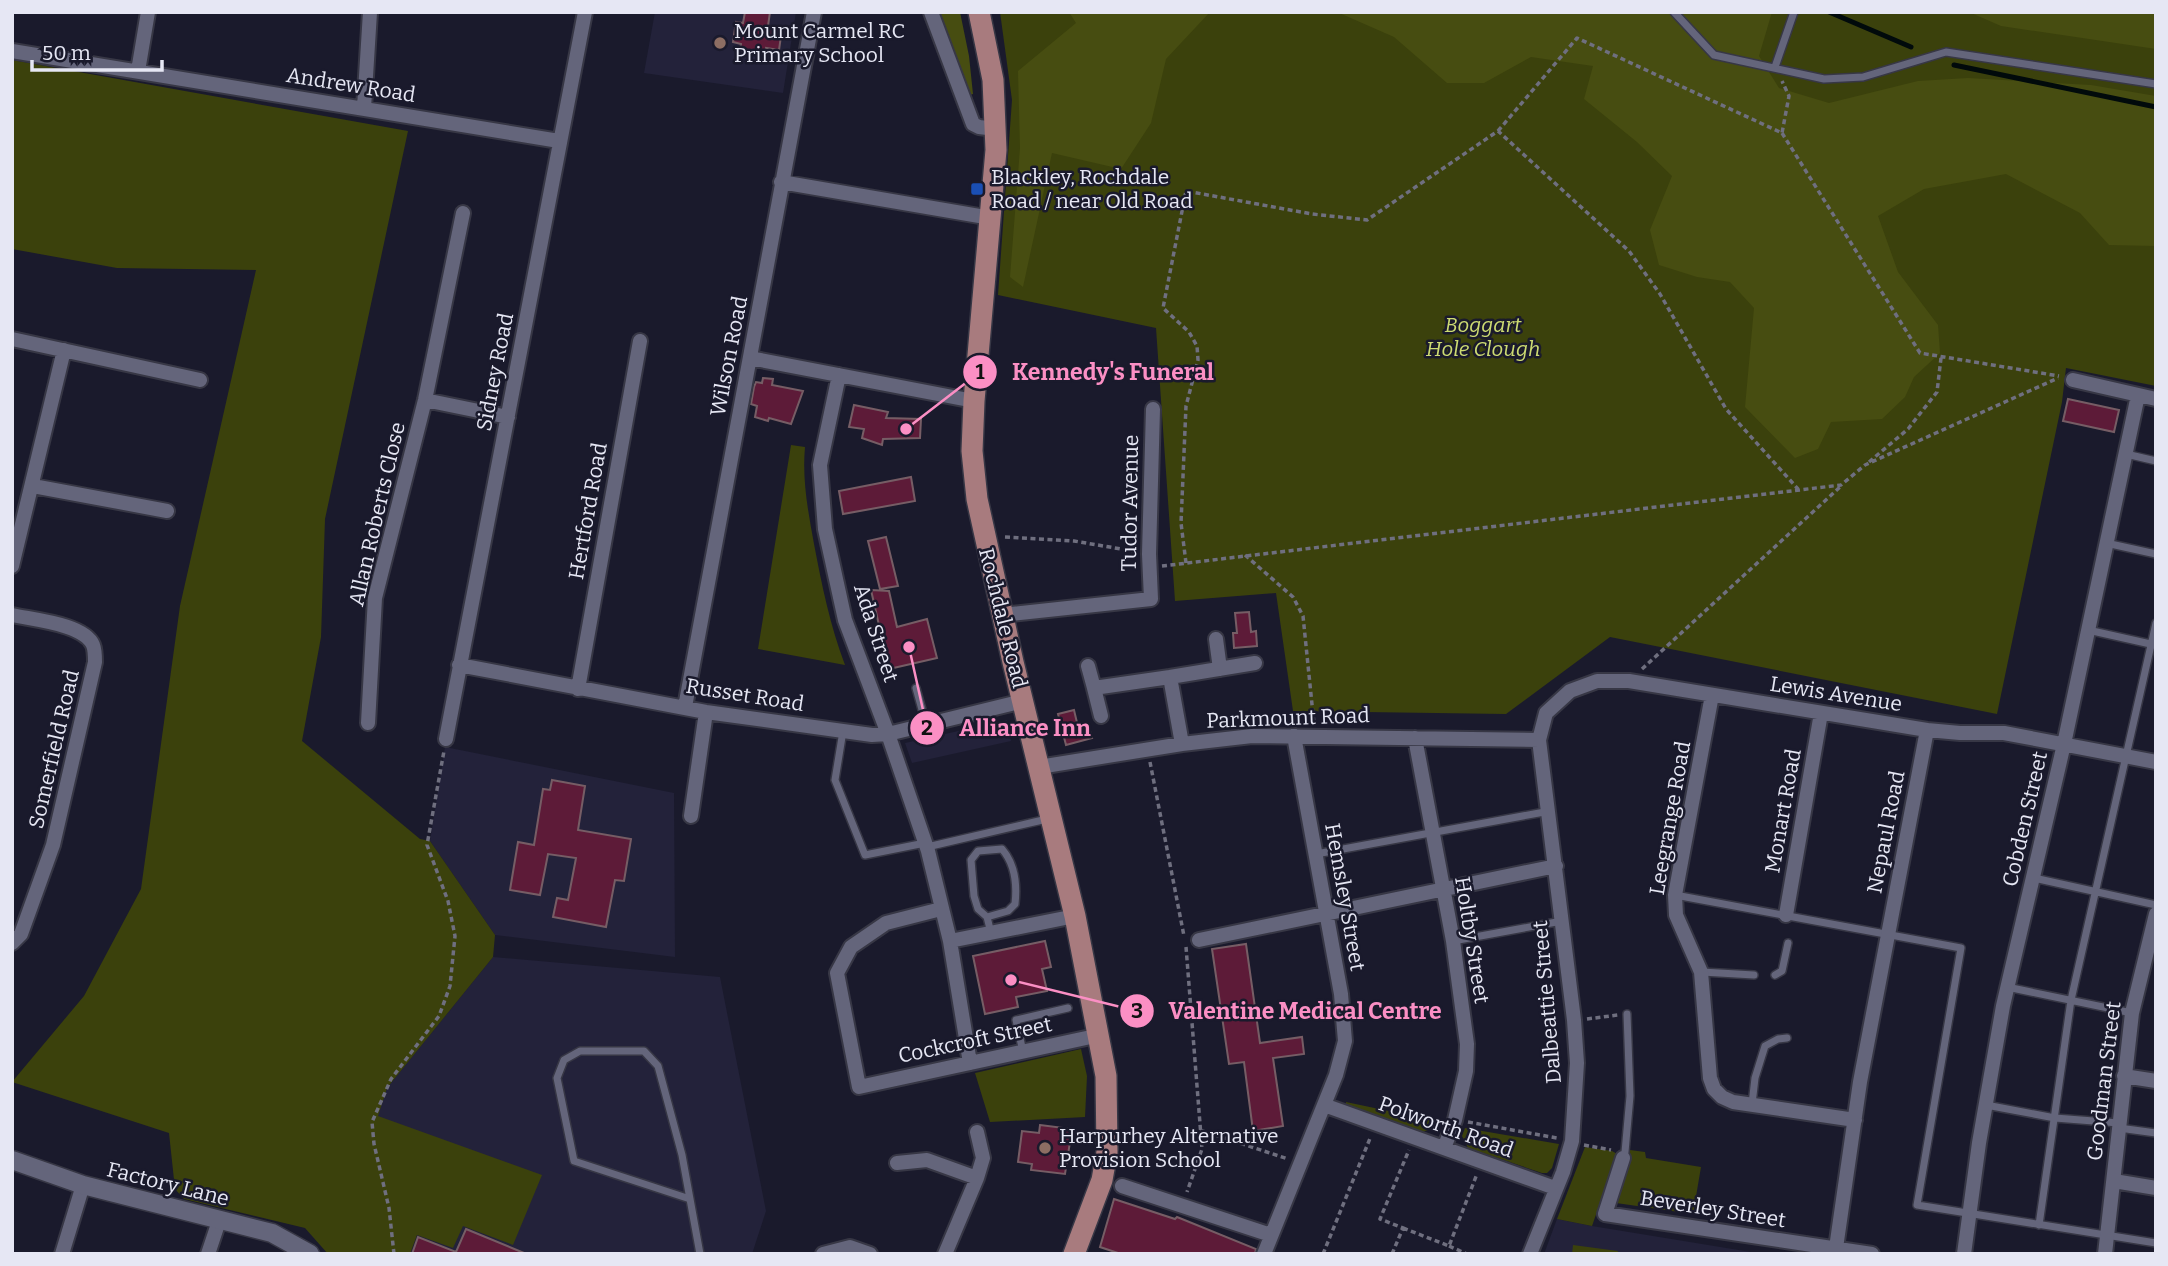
<svg xmlns="http://www.w3.org/2000/svg" width="2168" height="1266" font-family="Bitter,serif">
	<rect width="100%" height="100%" fill="#1a1a2c"/>
	<path fill="#23223a" d="M 655,12 L 796,12 L 783,93 L 644,73 Z
		M 1007,720 L 1011,741 L 912,763 L 905,743 Z
		M 445,747 L 674,793 L 675,957 L 495,935 L 430,841 Z
		M 493,957 L 720,977 L 766,1211 L 752,1254 L 410,1254 L 417,1235 L 377,1117 L 387,1088 Z
		M 1557,1219 L 1592,1226 L 1763,1254 L 1544,1254 Z"/>
	<path fill="#3b410c" d="M 1000,12 L 2156,12 L 2156,386 L 2066,368 L 2062,402 L 1997,714 L 1610,637 L 1506,714 L 1293,711 L 1276,593 L 1175,601 L 1156,328 L 998,295 L 1012,100 Z
		M 12,60 L 408,131 L 325,519 L 321,637 L 302,741 L 420,839 L 430,841 L 495,935 L 493,957 L 387,1088 L 378,1116 L 542,1175 L 513,1245 L 463,1226 L 453,1248 L 417,1235 L 410,1254 L 328,1254 L 305,1228 L 184,1199 L 175,1189 L 169,1133 L 12,1082 L 84,996 L 141,889 L 180,606 L 256,270 L 117,268 L 12,249 Z
		M 791,445 L 805,447 C 802,480 808,511 814,544 C 822,586 830,625 845,665 L 758,649 Z
		M 1081,1049 L 1087,1076 L 1085,1117 L 990,1122 L 975,1073 Z
		M 1346,1102 L 1436,1121 L 1433,1128 L 1423,1132 L 1346,1105 Z
		M 1465,1128 L 1559,1144 L 1552,1168 L 1547,1173 L 1542,1173 L 1468,1148 L 1462,1136 Z
		M 1585,1147 L 1612,1151 L 1617,1154 L 1592,1226 L 1557,1219 Z
		M 1630,1150 L 1645,1152 L 1646,1158 L 1701,1167 L 1693,1214 L 1616,1203 Z
		M 1573,1245 L 1618,1251 L 1617,1254 L 1572,1254 Z"/>
	<path fill="#474d11" d="M 939,12 L 960,12 L 969,56 L 973,94 L 969,95 Z
		M 1069,12 L 1210,12 L 1166,59 L 1151,123 L 1121,169 L 1052,153 L 1023,287 L 1010,277 L 1020,148 L 1018,71 L 1076,23 Z
		M 1337,12 L 1772,12 L 1759,56 L 1779,88 L 1829,103 L 1918,81 L 1968,78 L 2091,85 L 2156,96 L 2156,246 L 2109,245 L 2080,213 L 2006,174 L 1924,189 L 1878,216 L 1898,272 L 1938,325 L 1940,353 L 1914,377 L 1905,397 L 1882,419 L 1831,422 L 1818,449 L 1795,458 L 1745,407 L 1754,308 L 1730,282 L 1697,277 L 1659,265 L 1650,230 L 1672,176 L 1637,142 L 1584,99 L 1593,66 L 1531,57 L 1484,83 L 1447,83 L 1394,37 Z
		M 1969,12 L 2156,12 L 2156,49 L 2001,26 Z"/>
	<g fill="none" stroke-linecap="round" stroke-linejoin="round">
		<path stroke="#010a0b" stroke-width="5" d="M 1829,12 L 1911,47
			M 1954,65 L 2156,107"/>
	</g>
	<path fill="#5d1b38" stroke="#765d65" stroke-width="2" d="M 745,12 L 770,12 L 768,26 L 782,29 L 779,50 L 766,48 L 765,55 L 740,51 L 741,44 L 733,42 L 736,22 L 743,23 Z
		M 763,378 L 773,379 L 772,385 L 803,391 L 791,424 L 769,418 L 768,421 L 755,417 L 757,406 L 751,404 L 754,387 L 756,382 L 762,383 Z
		M 2068,399 L 2119,410 L 2114,432 L 2063,421 Z
		M 854,405 L 888,412 L 886,418 L 921,419 L 920,438 L 883,439 L 882,445 L 862,438 L 864,429 L 849,427 Z
		M 911,477 L 915,501 L 843,514 L 839,491 Z
		M 886,537 L 898,586 L 880,589 L 868,541 Z
		M 871,590 L 889,591 L 897,627 L 927,619 L 937,658 L 889,669 Z
		M 1249,612 L 1251,632 L 1256,631 L 1257,646 L 1234,648 L 1233,633 L 1237,633 L 1235,613 Z
		M 1074,710 L 1078,727 L 1088,724 L 1092,738 L 1066,745 L 1058,714 Z
		M 552,780 L 585,786 L 578,830 L 631,839 L 624,881 L 615,880 L 606,927 L 553,917 L 557,898 L 568,900 L 576,858 L 548,854 L 540,895 L 510,890 L 518,842 L 534,845 L 543,789 L 550,790 Z
		M 1045,941 L 1051,967 L 1042,969 L 1047,991 L 1016,997 L 1018,1007 L 985,1014 L 973,956 Z
		M 1246,944 L 1260,1043 L 1302,1037 L 1304,1054 L 1273,1058 L 1283,1126 L 1253,1131 L 1244,1062 L 1229,1064 L 1212,949 Z
		M 1040,1125 L 1072,1129 L 1065,1174 L 1031,1170 L 1032,1164 L 1018,1162 L 1022,1131 L 1039,1133 Z
		M 1114,1199 L 1175,1219 L 1177,1217 L 1256,1249 L 1255,1254 L 1121,1254 L 1100,1247 Z
		M 466,1229 L 524,1253 L 524,1254 L 412,1254 L 418,1237 L 456,1252 Z"/>
	<g fill="none" stroke-linecap="round" stroke-linejoin="round">
		<g stroke="#373745" stroke-width="10">
			<path id="service" d="M 1674,12 L 1714,55 L 1824,79 L 1863,77 L 1946,52 L 2156,84
				M 1775,67 L 1794,12
				M 2126,454 L 2156,461
				M 2106,543 L 2156,554
				M 2088,630 L 2155,645
				M 916,688 L 926,724
				M 843,731 L 835,780 L 865,855 L 925,843
				M 927,847 L 1047,819
				M 1316,854 L 1550,811
				M 2034,878 L 2156,905
				M 1675,895 L 1961,948 L 1917,1205 L 2156,1243
				M 987,917 L 1008,911 L 1015,904 C 1017,886 1015,864 1002,849 L 978,851 L 971,860 L 974,896 L 978,909 L 987,917 L 991,933
				M 1453,941 L 1562,921
				M 1702,972 L 1754,975
				M 1775,975 L 1782,971 L 1788,943
				M 2007,987 L 2132,1013
				M 1023,1052 L 1016,1020 L 1068,1008
				M 1752,1104 L 1755,1078 L 1765,1046 L 1778,1039 L 1787,1038
				M 1986,1105 L 2055,1118 L 2119,1123
				M 2119,1128 L 2156,1133
				M 1625,1152 L 1630,1096 L 1627,1014
				M 690,1199 L 574,1161 L 557,1078 L 564,1060 L 580,1051 L 644,1051 L 658,1066 L 682,1155 L 700,1254
				M 2039,1225 L 2071,1000 L 2156,623"/>
		</g>
		<g stroke="#373745" stroke-width="18">
			<path id="minor" d="M 931,12 L 973,124 L 979,127 L 996,129
				M 12,51 L 559,141
				M 138,71 L 148,12
				M 364,108 L 370,12
				M 781,182 L 991,218
				M 12,339 L 200,380
				M 750,358 L 974,401
				M 839,375 L 820,465 L 825,529 L 845,620 L 888,734 L 928,851 L 950,941 L 970,1063
				M 2073,380 L 2156,399
				M 425,400 L 508,417
				M 33,486 L 167,511
				M 12,566 L 64,350
				M 12,615 C 34,620 84,624 93,645 C 95,650 95,657 95,662 L 53,845 L 21,934 L 12,943
				M 1002,615 L 1151,599 L 1149,554 L 1153,409
				M 1216,639 L 1220,669
				M 459,665 L 706,712 L 872,735 L 888,734 L 1023,701
				M 1088,666 L 1094,688 L 1170,677 L 1182,744
				M 1170,677 L 1255,663
				M 1094,688 L 1101,716
				M 578,689 L 640,341
				M 1712,695 L 1675,895 L 1676,915 L 1701,972 L 1710,1078 L 1714,1089 L 1722,1097 L 1733,1102 L 1855,1120
				M 685,707 L 814,12
				M 368,723 L 375,598 L 425,400 L 463,213
				M 1415,738 L 1453,941 L 1467,1044 L 1466,1071 L 1455,1120 L 1444,1148
				M 446,739 L 585,12
				M 1039,767 L 1182,744 L 1252,736 L 1539,740
				M 691,816 L 706,712
				M 941,909 L 886,923 L 851,947 L 837,973 L 859,1087 L 1100,1035
				M 1786,915 L 1821,713
				M 1199,940 L 1556,866
				M 950,941 L 1075,916
				M 2124,1076 L 2156,1081
				M 1324,1105 L 1555,1188
				M 977,1132 L 983,1158 L 977,1178
				M 1623,1158 L 1605,1214 L 1872,1254
				M 897,1163 L 927,1160 L 977,1178 L 945,1254
				M 2114,1181 L 2156,1188
				M 1122,1186 L 1271,1235
				M 1836,1248 L 1860,1082 L 1927,730
				M 62,1254 L 83,1185
				M 208,1254 L 219,1221
				M 823,1254 L 850,1247 L 870,1254
				M 1264,1254 L 1336,1075 L 1345,1041 L 1341,994 L 1294,736
				M 1530,1254 L 1563,1172 L 1572,1141 L 1577,1063 L 1574,1020 L 1539,740 L 1546,713 L 1570,691 L 1597,681 L 1629,681 L 1927,730 L 1960,733 L 2004,733 L 2156,762
				M 1964,1254 L 1979,1143 L 2003,1006 L 2064,744 L 2138,395
				M 2105,1254 L 2132,1013 L 2156,914"/>
		</g>
		<g stroke="#373745" stroke-width="21">
			<path id="tertiary" d="M 12,1160 L 83,1185 L 272,1233 L 310,1254"/>
		</g>
		<g stroke="#373745" stroke-width="24">
			<path id="primary" d="M 979,12 L 993,80 L 996,150 L 974,401 L 972,451 L 977,499 L 1013,662 L 1075,916 L 1106,1076 L 1107,1152 L 1102,1180 L 1074,1254"/>
		</g>
		<path stroke="#6f6f7f" stroke-width="3.5" stroke-dasharray="5 3.5" stroke-linecap="butt" d="M 1498,131 L 1577,38 L 1782,133 L 1789,96 L 1782,81
			M 1782,133 L 1920,353 L 2059,376
			M 1869,462 L 1908,429 L 1937,392 L 1941,358
			M 1005,537 L 1074,541 L 1133,551
			M 1245,555 L 1293,597 L 1303,616 L 1314,724
			M 1186,563 L 1181,523 L 1186,406 L 1198,360 L 1197,346 L 1189,332 L 1163,308 L 1186,191 L 1312,214 L 1367,220 L 1498,131 L 1629,251 L 1660,294 L 1726,409 L 1798,489
			M 1162,566 L 1841,485 L 1865,465 L 2058,378
			M 1642,669 L 1840,487
			M 1150,762 L 1184,936
			M 1186,947 L 1202,1149 L 1187,1192
			M 1587,1019 L 1618,1015
			M 1468,1122 L 1557,1138
			M 1200,1130 L 1288,1159
			M 1584,1145 L 1611,1150
			M 1403,1228 L 1449,1246 L 1477,1174
			M 1449,1246 L 1467,1254
			M 394,1254 L 389,1208 L 374,1144 L 372,1122 L 391,1079 L 439,1016 L 450,986 L 455,936 L 448,901 L 427,845 L 444,751
			M 1323,1254 L 1371,1136
			M 1392,1254 L 1403,1228 L 1380,1219 L 1409,1150"/>
		<use href="#service" stroke="#64657b" stroke-width="7"/>
		<use href="#minor" stroke="#64657b" stroke-width="14"/>
		<use href="#tertiary" stroke="#64657b" stroke-width="18"/>
		<use href="#primary" stroke="#a87b7e" stroke-width="21"/>
	</g>
	<g fill="#8d6e63" stroke="#1a1a2c" stroke-width="2.5">
		<circle cx="720" cy="43" r="7"/>
		<circle cx="1045" cy="1148" r="7"/>
	</g>
	<rect fill="#1a4fb4" stroke="#1a1a2c" stroke-width="2.5" x="970" y="182" width="14" height="14" rx="3.5"/>
	<g text-anchor="middle" dominant-baseline="central" stroke-width="5" stroke-linejoin="round" paint-order="stroke">
		<g font-size="21" fill="#e6e7f4" stroke="#1a1a2c" text-anchor="start">
			<text x="734" y="31">Mount Carmel RC<tspan x="734" dy="24">Primary School</tspan></text>
			<text x="991" y="177">Blackley, Rochdale<tspan x="991" dy="24">Road / near Old Road</tspan></text>
			<text x="1059" y="1136">Harpurhey Alternative<tspan x="1059" dy="24">Provision School</tspan></text>
		</g>
		<g font-size="21" fill="#e6e7f4" stroke="#1a1a2c">
			<text transform="translate(351 85) rotate(9)">Andrew Road</text>
			<text transform="translate(729 356) rotate(-79)">Wilson Road</text>
			<text transform="translate(495 372) rotate(-79)">Sidney Road</text>
			<text transform="translate(1130 503) rotate(-89)">Tudor Avenue</text>
			<text transform="translate(588 511) rotate(-80)">Hertford Road</text>
			<text transform="translate(377 514) rotate(-77)">Allan Roberts Close</text>
			<text transform="translate(1003 618) rotate(76)">Rochdale Road</text>
			<text transform="translate(876 633) rotate(72)">Ada Street</text>
			<text transform="translate(1836 694) rotate(9)">Lewis Avenue</text>
			<text transform="translate(745 695) rotate(9)">Russet Road</text>
			<text transform="translate(1288 718) rotate(-2)">Parkmount Road</text>
			<text transform="translate(54 749) rotate(-77)">Somerfield Road</text>
			<text transform="translate(1783 811) rotate(-80)">Monart Road</text>
			<text transform="translate(1670 818) rotate(-80)">Leegrange Road</text>
			<text transform="translate(2025 819) rotate(-77)">Cobden Street</text>
			<text transform="translate(1886 832) rotate(-79)">Nepaul Road</text>
			<text transform="translate(1345 897) rotate(80)">Hemsley Street</text>
			<text transform="translate(1472 940) rotate(81)">Holtby Street</text>
			<text transform="translate(1547 1002) rotate(-95)">Dalbeattie Street</text>
			<text transform="translate(975 1040) rotate(-12)">Cockcroft Street</text>
			<text transform="translate(2104 1081) rotate(-83)">Goodman Street</text>
			<text transform="translate(1446 1127) rotate(20)">Polworth Road</text>
			<text transform="translate(168 1184) rotate(14)">Factory Lane</text>
			<text transform="translate(1713 1209) rotate(9)">Beverley Street</text>
		</g>
		<g font-size="21" font-style="italic" fill="#cddb72" stroke="#1a1a2c">
			<text x="1483" y="325">Boggart<tspan x="1483" dy="24">Hole Clough</tspan></text>
		</g>
	</g>
	<path fill="none" stroke="#fb8fc4" stroke-width="2.5" d="M906 429L980 372M909 647L927 728M1011 980L1137 1011"/>
	<g fill="#fb8fc4" stroke="#1a1a2c" stroke-width="2.5">
		<circle cx="906" cy="429" r="7"/>
		<circle cx="909" cy="647" r="7"/>
		<circle cx="1011" cy="980" r="7"/>
		<circle cx="980" cy="372" r="18"/>
		<circle cx="927" cy="728" r="18"/>
		<circle cx="1137" cy="1011" r="18"/>
	</g>
	<g font-size="21" text-anchor="middle" font-weight="bold" fill="#111">
		<text x="980" y="379">1</text>
		<text x="927" y="735">2</text>
		<text x="1137" y="1018">3</text>
	</g>
	<g font-size="23" text-anchor="middle" font-weight="bold" fill="#fb8fc4" stroke="#1a1a2c" stroke-width="5" stroke-linejoin="round" paint-order="stroke">
		<text x="1113" y="380">Kennedy's Funeral</text>
		<text x="1025" y="736">Alliance Inn</text>
		<text x="1305" y="1019">Valentine Medical Centre</text>
	</g>
	<rect width="2168" height="1266" fill="none" stroke="#e6e7f4" stroke-width="28"/>
	<path d="M32 60v10h130v-10" fill="none" stroke="#e6e7f4" stroke-width="3.5"/>
	<text x="42" y="60" font-size="21" fill="#e6e7f4" stroke="#1a1a2c" stroke-width="5" paint-order="stroke">50 m</text>
</svg>
